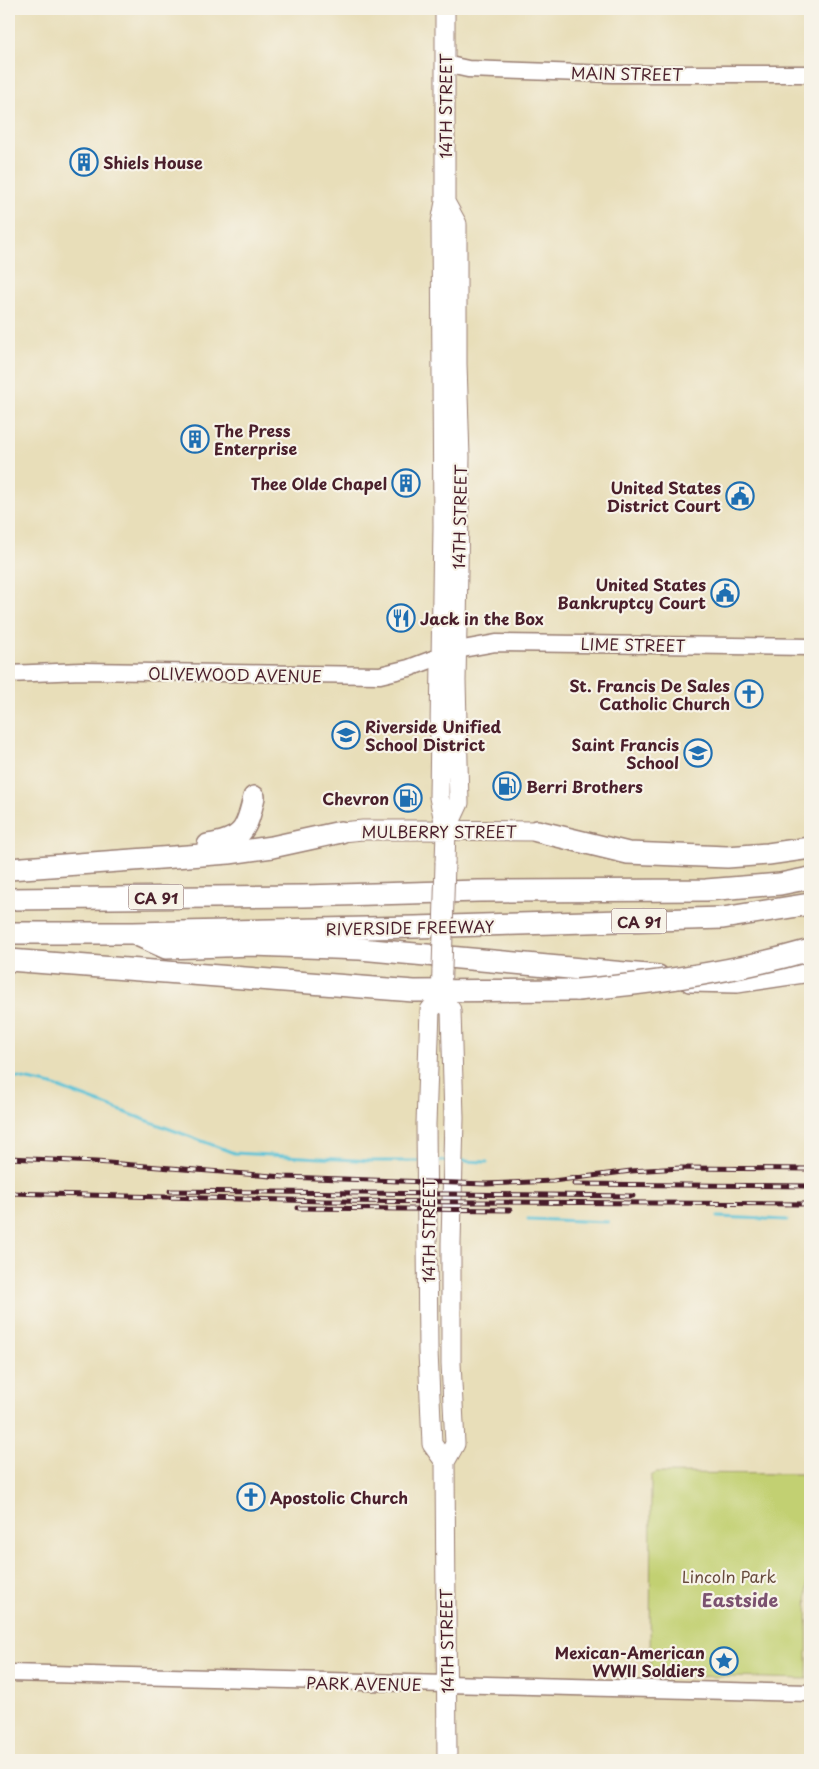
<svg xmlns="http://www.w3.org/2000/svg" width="819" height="1769" font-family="'Playpen Sans',sans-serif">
	<rect width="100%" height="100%" fill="#f7f3e8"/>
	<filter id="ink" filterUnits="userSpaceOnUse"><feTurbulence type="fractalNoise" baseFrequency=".02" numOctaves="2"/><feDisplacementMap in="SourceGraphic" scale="10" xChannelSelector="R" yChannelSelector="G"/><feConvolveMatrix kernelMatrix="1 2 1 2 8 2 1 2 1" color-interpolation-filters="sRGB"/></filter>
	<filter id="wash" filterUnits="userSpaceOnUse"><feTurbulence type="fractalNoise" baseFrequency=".0096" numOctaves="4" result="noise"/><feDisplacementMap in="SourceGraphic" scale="20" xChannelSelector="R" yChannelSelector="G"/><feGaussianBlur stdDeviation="1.12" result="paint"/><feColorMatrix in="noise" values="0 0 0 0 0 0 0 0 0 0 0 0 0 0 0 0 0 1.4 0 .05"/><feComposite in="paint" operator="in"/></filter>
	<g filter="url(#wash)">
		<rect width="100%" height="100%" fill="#e8deb9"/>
		<path fill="#c2d072" stroke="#86784e" d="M 656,1473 L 800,1474 L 805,1476 L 808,1481 L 807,1679 L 650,1675 L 651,1476 Z"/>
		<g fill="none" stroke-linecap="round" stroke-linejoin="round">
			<path stroke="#5ac2d7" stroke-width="3" d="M 9,1076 L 52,1085 L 234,1153 L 371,1161 L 419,1161
				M 433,1161 L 447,1161
				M 460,1161 L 487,1162
				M 718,1217 L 787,1220
				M 528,1219 L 608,1222"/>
		</g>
	</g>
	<g filter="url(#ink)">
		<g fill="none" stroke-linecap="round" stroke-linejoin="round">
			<g stroke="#997e72" stroke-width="19">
				<path id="secondary" d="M 445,64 L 468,69 L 612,74 L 810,74
					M 9,674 L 81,671 L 380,675 L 409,668 L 457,650 L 496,643 L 810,647
					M 9,1673 L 810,1693"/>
			</g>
			<g stroke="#997e72" stroke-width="21">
				<path id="primary" d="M 445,202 L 457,224 L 457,364 L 460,457 L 456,681 L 459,803 L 446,831
					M 341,832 L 363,830 L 416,830 L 537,831
					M 445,862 L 446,831 L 439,797 L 443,526 L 441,223 L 445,202 L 445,9
					M 442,969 L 441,999 L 451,1010 L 454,1118 L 451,1243 L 451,1363 L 455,1444 L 445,1462 L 447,1760
					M 441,999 L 430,1010 L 426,1124 L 428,1351 L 432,1444 L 445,1462"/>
			</g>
			<g stroke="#997e72" stroke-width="24">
				<path id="highway" d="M 537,831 L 628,853 L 727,857 L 768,854 L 810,848
					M 208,845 C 243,840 247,829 254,797
					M 9,869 L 229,853 L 272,847 L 341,832
					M 9,899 L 304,896 L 479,891 L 706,890 L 780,884 L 810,878
					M 9,933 L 133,933 L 415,927 L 723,918 L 810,904
					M 137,935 L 166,948 L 253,945 L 360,949 L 658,976
					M 9,960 L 414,991 L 577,990
					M 690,981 L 737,982 L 810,971"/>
			</g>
			<use href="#secondary" stroke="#fff" stroke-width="16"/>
			<use href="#primary" stroke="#fff" stroke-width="19"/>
			<use href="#highway" stroke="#fff" stroke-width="21"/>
			<g stroke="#4a1f2b" stroke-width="5">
				<path id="rail" d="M 9,1158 L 96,1162 L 284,1177 L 486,1184 L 553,1181 L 631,1171 L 681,1168 L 810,1169
					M 574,1184 L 810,1186
					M 170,1191 L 633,1196
					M 9,1193 L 323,1201 L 810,1204
					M 298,1208 L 510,1210"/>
			</g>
			<use href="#rail" stroke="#f7f3e8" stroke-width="3" stroke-dasharray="9" stroke-linecap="butt"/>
			<g stroke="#997e72" stroke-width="21" stroke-linecap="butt">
				<path id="primary-bridge" d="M 442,969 L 445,862"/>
			</g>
			<g stroke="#997e72" stroke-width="24" stroke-linecap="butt">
				<path id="highway-bridge" d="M 577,990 C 656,983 734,972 810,950"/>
			</g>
			<use href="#primary-bridge" stroke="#fff" stroke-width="19"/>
			<use href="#highway-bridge" stroke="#fff" stroke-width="21"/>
		</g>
	</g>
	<defs>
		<g id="building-ring" transform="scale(1.4375)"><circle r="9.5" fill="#f7f3e8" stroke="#1f6fb2" stroke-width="1.5"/><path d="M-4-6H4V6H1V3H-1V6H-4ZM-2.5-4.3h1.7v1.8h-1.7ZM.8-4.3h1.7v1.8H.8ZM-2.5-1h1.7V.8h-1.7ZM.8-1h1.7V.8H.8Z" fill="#1f6fb2"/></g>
		<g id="civic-ring" transform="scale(1.4375)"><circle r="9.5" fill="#f7f3e8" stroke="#1f6fb2" stroke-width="1.5"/><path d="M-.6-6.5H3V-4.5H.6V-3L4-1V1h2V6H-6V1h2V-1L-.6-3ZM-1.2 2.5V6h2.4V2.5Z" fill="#1f6fb2"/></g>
		<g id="restaurant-ring" transform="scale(1.4375)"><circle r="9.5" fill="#f7f3e8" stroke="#1f6fb2" stroke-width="1.5"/><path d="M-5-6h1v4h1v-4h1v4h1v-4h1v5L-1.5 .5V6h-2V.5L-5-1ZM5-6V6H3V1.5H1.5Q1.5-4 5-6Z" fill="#1f6fb2"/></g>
		<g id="church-ring" transform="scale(1.4375)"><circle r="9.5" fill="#f7f3e8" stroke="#1f6fb2" stroke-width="1.5"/><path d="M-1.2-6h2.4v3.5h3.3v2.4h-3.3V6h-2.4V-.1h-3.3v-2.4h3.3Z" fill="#1f6fb2"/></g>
		<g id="school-ring" transform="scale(1.4375)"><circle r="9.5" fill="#f7f3e8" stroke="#1f6fb2" stroke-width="1.5"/><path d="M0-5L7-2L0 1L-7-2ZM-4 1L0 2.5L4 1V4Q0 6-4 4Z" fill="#1f6fb2"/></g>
		<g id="fuel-ring" transform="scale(1.4375)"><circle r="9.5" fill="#f7f3e8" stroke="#1f6fb2" stroke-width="1.5"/><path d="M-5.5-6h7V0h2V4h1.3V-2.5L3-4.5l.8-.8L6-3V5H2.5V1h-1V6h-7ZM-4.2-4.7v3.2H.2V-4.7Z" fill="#1f6fb2"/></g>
		<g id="sight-ring" transform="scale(1.4375)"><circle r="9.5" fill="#f7f3e8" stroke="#1f6fb2" stroke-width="1.5"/><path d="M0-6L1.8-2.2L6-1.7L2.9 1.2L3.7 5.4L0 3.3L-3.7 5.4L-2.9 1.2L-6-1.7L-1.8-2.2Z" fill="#1f6fb2"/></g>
	</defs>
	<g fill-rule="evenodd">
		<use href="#building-ring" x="84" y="162"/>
		<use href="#building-ring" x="195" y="439"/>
		<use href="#building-ring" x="406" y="483"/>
		<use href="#civic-ring" x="740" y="496"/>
		<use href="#civic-ring" x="725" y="593"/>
		<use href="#restaurant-ring" x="401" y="618"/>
		<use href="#church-ring" x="749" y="694"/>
		<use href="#school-ring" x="346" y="735"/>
		<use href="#school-ring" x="698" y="753"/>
		<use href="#fuel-ring" x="507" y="786"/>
		<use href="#fuel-ring" x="408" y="798"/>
		<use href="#church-ring" x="251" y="1497"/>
		<use href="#sight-ring" x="724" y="1661"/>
	</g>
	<g text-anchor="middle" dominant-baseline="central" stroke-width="4.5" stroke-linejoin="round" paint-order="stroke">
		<g fill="#f7f3e8" stroke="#7e5f64" stroke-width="1">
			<rect x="128.5" y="884.5" width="55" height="25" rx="4"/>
			<rect x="611.5" y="908.5" width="55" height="25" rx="4"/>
		</g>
		<g font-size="15" font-weight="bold" fill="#4a1f2b">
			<text x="156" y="897">CA 91</text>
			<text x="639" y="921">CA 91</text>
		</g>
		<g font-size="16" fill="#4a1f2b" stroke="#f7f3e8">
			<text transform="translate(627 73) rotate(1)">MAIN STREET</text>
			<text transform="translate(445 106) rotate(-90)">14TH STREET</text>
			<text transform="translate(459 517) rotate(-89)">14TH STREET</text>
			<text transform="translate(633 644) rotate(1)">LIME STREET</text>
			<text transform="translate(235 674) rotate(1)">OLIVEWOOD AVENUE</text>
			<text x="439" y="831">MULBERRY STREET</text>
			<text transform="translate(410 927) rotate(-1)">RIVERSIDE FREEWAY</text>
			<text transform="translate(428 1230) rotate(-90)">14TH STREET</text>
			<text transform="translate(446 1641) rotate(-91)">14TH STREET</text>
			<text transform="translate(364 1683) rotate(1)">PARK AVENUE</text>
		</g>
		<g font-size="16" font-weight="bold" fill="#4a1f2b" stroke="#f7f3e8" text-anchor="end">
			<text x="103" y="162" text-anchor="start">Shiels House</text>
			<text x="214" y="430" text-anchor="start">The Press<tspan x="214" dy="18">Enterprise</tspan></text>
			<text x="387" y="483">Thee Olde Chapel</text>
			<text x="721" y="487">United States<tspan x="721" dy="18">District Court</tspan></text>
			<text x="706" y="584">United States<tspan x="706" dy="18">Bankruptcy Court</tspan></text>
			<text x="420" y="618" text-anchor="start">Jack in the Box</text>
			<text x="730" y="685">St. Francis De Sales<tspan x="730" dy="18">Catholic Church</tspan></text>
			<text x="365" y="726" text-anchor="start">Riverside Unified<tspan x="365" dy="18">School District</tspan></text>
			<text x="679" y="744">Saint Francis<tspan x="679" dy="18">School</tspan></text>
			<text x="526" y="786" text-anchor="start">Berri Brothers</text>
			<text x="389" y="798">Chevron</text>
			<text x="270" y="1497" text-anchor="start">Apostolic Church</text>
			<text x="705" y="1652">Mexican-American<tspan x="705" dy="18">WWII Soldiers</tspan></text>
		</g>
		<g font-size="16" fill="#684b3d" stroke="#f7f3e8">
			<text x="729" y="1576">Lincoln Park</text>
		</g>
		<g font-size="18" font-weight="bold" fill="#7b5270" stroke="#f7f3e8">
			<text x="740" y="1599">Eastside</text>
		</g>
	</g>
	<rect width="819" height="1769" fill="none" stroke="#f7f3e8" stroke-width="30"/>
</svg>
